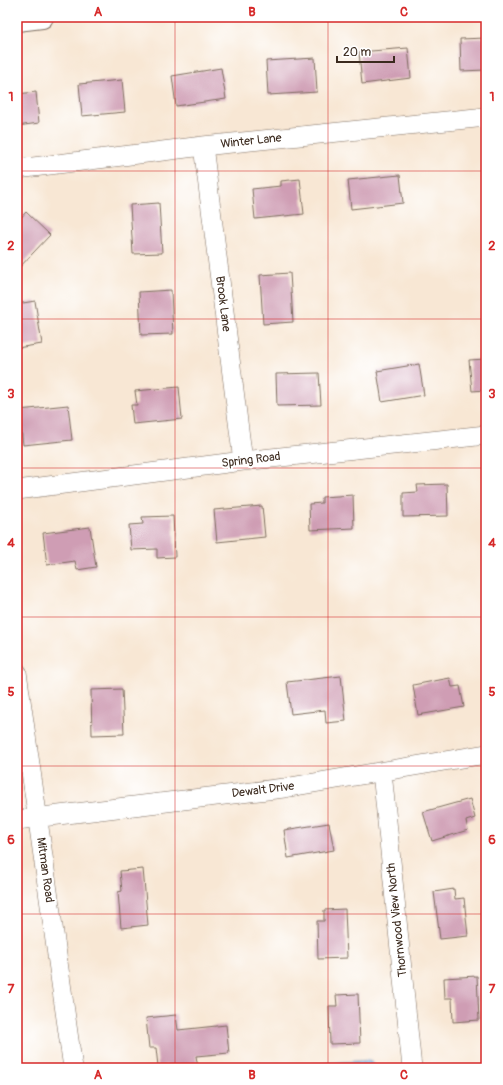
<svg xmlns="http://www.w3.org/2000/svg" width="503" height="1085" font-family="Pangolin,sans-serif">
	<defs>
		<pattern id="water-rules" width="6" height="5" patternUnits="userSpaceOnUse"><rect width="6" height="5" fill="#76b3e8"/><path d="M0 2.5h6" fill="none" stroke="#6292bb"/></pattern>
	</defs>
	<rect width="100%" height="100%" fill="#fff"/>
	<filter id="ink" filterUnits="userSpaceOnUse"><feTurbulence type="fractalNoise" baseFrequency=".025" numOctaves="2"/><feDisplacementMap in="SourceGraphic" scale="8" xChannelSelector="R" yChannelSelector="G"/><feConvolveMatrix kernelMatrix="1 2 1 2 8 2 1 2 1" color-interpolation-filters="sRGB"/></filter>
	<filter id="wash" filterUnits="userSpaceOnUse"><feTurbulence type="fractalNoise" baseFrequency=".012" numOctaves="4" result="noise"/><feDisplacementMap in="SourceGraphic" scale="16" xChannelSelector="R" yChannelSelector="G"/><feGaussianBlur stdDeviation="0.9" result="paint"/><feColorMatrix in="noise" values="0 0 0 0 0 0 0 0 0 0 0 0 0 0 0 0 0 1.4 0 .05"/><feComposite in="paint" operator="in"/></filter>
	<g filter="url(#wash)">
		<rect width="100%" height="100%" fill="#f8e7d4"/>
		<path fill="url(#water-rules)" stroke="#586e83" d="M 369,1060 L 378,1068 L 301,1068 L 301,1065 Z"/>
		<g id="blocks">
			<path fill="#cf9db4" d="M 486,38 L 486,70 L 461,71 L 460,39 Z
				M 408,48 L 411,78 L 362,84 L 359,52 Z
				M 315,58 L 317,92 L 268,95 L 266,61 Z
				M 221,68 L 226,99 L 176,106 L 172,76 Z
				M 122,80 L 125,112 L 82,116 L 79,84 Z
				M 36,92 L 39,123 L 17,126 L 17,94 Z
				M 400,175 L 403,203 L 351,209 L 348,180 Z
				M 300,179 L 304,214 L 255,219 L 252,189 L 281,186 L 281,181 Z
				M 159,203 L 162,253 L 133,254 L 130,205 Z
				M 26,212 L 50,235 L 17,270 L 17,222 Z
				M 290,273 L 293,322 L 263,324 L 260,275 Z
				M 171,290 L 173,334 L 141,335 L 139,292 Z
				M 35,301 L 42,344 L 17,348 L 17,304 Z
				M 486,359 L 486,390 L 472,391 L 469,360 Z
				M 419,364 L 424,395 L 382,402 L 377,371 Z
				M 319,373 L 321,405 L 277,406 L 276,374 Z
				M 179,387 L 182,419 L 133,424 L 131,405 L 137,405 L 135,391 Z
				M 68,405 L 72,440 L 23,445 L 19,410 Z
				M 447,484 L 448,516 L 403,517 L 403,493 L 418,492 L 417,485 Z
				M 353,495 L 354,528 L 310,530 L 309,504 L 322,503 L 322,497 Z
				M 262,506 L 265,537 L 217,542 L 214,510 Z
				M 173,516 L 175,557 L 157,558 L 157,549 L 131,550 L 129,525 L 143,524 L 142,517 Z
				M 90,527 L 96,567 L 77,570 L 75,561 L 47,565 L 43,533 Z
				M 341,676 L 346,721 L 326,723 L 325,710 L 291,714 L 287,682 Z
				M 450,678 L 452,687 L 460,686 L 464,707 L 418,715 L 413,685 Z
				M 122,689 L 124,734 L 92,735 L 91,690 Z
				M 470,799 L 475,818 L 466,821 L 468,830 L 432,841 L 423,812 Z
				M 329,823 L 334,850 L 288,858 L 284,830 Z
				M 143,869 L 148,925 L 121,928 L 118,892 L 122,891 L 120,871 Z
				M 454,889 L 455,899 L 464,898 L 468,936 L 440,939 L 434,892 Z
				M 345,909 L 347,958 L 318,959 L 317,921 L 324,921 L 324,910 Z
				M 477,976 L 479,1020 L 453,1022 L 452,998 L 445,998 L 444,978 Z
				M 358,994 L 360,1043 L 330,1044 L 329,1006 L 337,1006 L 336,995 Z
				M 176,1015 L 178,1030 L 226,1025 L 229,1053 L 196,1056 L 198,1068 L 167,1068 L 167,1065 L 158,1066 L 156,1048 L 149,1048 L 146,1018 Z"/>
		</g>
	</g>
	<g filter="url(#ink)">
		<use href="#blocks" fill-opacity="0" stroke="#7d6c5e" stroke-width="1"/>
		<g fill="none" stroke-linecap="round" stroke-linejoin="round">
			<g stroke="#7d6c5e" stroke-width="20">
				<path id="minor" d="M 203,146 L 243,461
					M 17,169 L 203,146 L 486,117
					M 17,490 L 243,461 L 486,435
					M 17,672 L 73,1068
					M 382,772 L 412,1068
					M 17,820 L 284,788 L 486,754"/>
			</g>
			<g stroke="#7d6c5e" stroke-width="24">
				<path id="tertiary" d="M 17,20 L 42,17"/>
			</g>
			<use href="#minor" stroke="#fff" stroke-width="19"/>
			<use href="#tertiary" stroke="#fff" stroke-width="22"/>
		</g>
	</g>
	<path fill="none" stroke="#d62828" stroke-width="1" stroke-opacity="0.55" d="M 175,17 L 175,1068M 328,17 L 328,1068M 17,171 L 486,171M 17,319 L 486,319M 17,468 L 486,468M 17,617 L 486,617M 17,766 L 486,766M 17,914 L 486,914"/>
	<g text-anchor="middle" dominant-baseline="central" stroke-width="4" stroke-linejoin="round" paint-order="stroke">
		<g font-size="12" fill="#3b2a1e" stroke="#fff">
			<text transform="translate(251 141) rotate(-6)">Winter Lane</text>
			<text transform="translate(223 304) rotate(83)">Brook Lane</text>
			<text transform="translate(251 460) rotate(-7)">Spring Road</text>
			<text transform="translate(263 790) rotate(-7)">Dewalt Drive</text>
			<text transform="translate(45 870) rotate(82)">Mitman Road</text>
			<text transform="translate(397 920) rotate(-96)">Thornwood View North</text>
		</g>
	</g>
	<rect width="503" height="1085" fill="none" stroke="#fff" stroke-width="44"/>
	<path d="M337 56v6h57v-6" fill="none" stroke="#3b2a1e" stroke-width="2"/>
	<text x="343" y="56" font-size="12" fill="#3b2a1e" stroke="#ffffff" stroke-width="3" paint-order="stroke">20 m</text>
	<rect x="22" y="22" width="459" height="1041" fill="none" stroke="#d62828" stroke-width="1.5"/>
	<g font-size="13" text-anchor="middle" font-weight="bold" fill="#d62828">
		<text x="98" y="16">A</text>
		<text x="252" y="16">B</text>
		<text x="404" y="16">C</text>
		<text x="11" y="101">1</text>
		<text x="492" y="101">1</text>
		<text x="11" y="250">2</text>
		<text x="492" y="250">2</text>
		<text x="11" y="398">3</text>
		<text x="492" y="398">3</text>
		<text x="11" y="547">4</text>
		<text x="492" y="547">4</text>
		<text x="11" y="696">5</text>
		<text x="492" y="696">5</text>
		<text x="11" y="844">6</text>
		<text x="492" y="844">6</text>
		<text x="11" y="993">7</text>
		<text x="492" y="993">7</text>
		<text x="98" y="1079">A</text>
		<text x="252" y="1079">B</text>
		<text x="404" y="1079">C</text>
	</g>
</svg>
